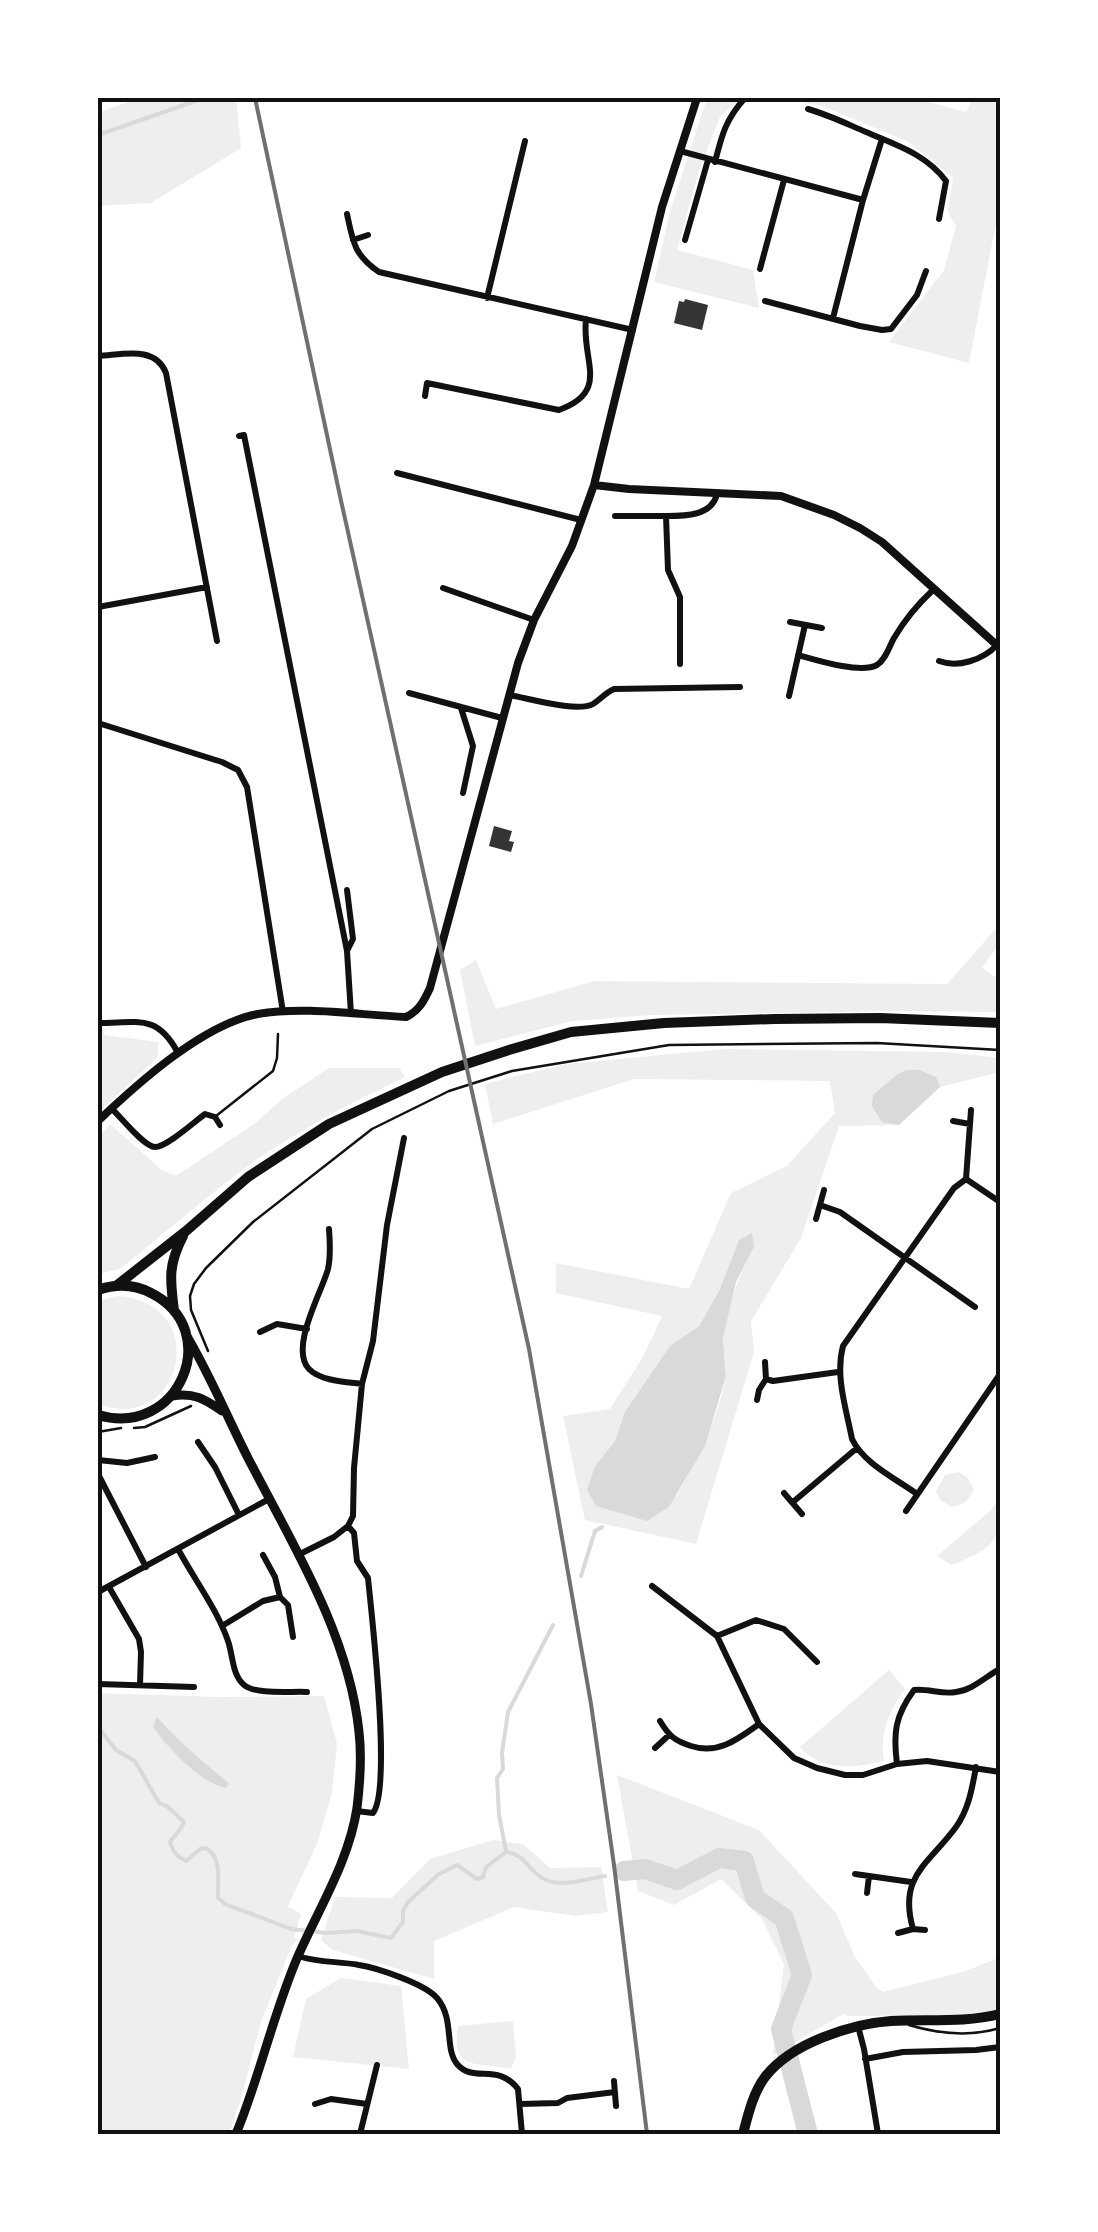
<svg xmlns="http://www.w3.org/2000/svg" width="1098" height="2232" font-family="'Golos Text',sans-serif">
	<rect width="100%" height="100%" fill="#fff"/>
	<path fill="#eee" fill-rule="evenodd" d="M 139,98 L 236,98 L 241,148 L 151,203 L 98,206 L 98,113 Z
		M 707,98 L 741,98 L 720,117 L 700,167 L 677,250 L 753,270 L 759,308 L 654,282 L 670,212 Z
		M 786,98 L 913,98 L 966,112 L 972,101 L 965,98 L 994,98 L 1000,102 L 1000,202 L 969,363 L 889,342 L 944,270 L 956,226 L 948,212 L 953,178 L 907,141 L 824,107 Z
		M 1000,924 L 1000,943 L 982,968 L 1000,980 L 1000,1012 L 898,1011 L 652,1015 L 572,1021 L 475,1046 L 460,970 L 476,960 L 496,1009 L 595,981 L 947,984 Z
		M 98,1026 L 102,1026 L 104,1035 L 159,1042 L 157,1058 L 98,1113 Z
		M 726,1049 L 945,1052 L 1000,1058 L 1000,1072 L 940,1087 L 907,1070 L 873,1106 L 899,1125 L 839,1126 L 801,1238 L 751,1321 L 754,1352 L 696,1544 L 585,1520 L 563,1416 L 610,1409 L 643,1357 L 662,1316 L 556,1293 L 556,1263 L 689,1289 L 731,1193 L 787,1166 L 835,1113 L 830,1081 L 634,1079 L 493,1124 L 485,1084 L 566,1064 ZM 754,1247 C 739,1276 729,1301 724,1335 C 722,1350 728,1366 725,1381 C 716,1423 698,1458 677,1496 L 595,1466 L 615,1441 L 670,1346 L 699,1326 L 720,1289 Z
		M 329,1068 L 399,1068 L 405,1077 L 334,1112 L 264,1154 L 220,1187 L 120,1269 L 98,1274 L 98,1139 L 110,1124 L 162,1170 L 176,1176 L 254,1124 L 285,1097 Z
		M 117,1296 C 214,1302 182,1436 98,1404 L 98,1301 Z
		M 958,1472 C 968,1476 971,1482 974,1490 L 966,1502 L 952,1507 L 940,1500 L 936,1491 L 945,1475 Z
		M 1000,1498 C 1001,1544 992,1548 952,1565 L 937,1556 L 989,1512 Z
		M 889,1670 L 905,1689 C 889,1710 879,1735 884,1761 C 856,1768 821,1772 800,1747 Z
		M 98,1693 L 218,1697 L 324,1696 L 337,1744 L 332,1793 L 317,1844 L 287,1908 L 290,1907 L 301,1914 L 294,1938 L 298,1939 L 292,1945 L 261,2022 L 241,2099 L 229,2134 L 98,2134 Z
		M 617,1775 L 759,1830 L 836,1913 L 855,1957 L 876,1987 L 883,1992 L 966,1971 L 1000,1957 L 1000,2009 L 961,2015 L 846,2016 L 845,2013 L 773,2055 L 784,1964 L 762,1919 L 721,1879 L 674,1905 L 638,1891 Z
		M 493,1840 L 523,1844 L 550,1868 L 601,1867 L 608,1912 L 575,1916 L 514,1907 L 434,1941 L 434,1979 L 333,1950 L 321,1940 L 335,1897 L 392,1898 L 430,1859 Z
		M 341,1978 L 401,1986 L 409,2069 L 293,2057 L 306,1999 Z
		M 513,2021 L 516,2057 L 511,2069 C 479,2061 450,2073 458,2026 Z"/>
	<path fill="#d9d9d9" d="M 907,1070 L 919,1070 L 936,1077 L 940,1087 L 899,1125 L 882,1122 L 872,1106 L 873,1095 L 898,1074 Z
		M 752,1233 L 754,1247 L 736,1282 L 723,1338 L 726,1376 L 705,1446 L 669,1507 L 647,1521 L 596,1506 L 587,1490 L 595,1466 L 615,1441 L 625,1412 L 670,1346 L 699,1326 L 720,1289 L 739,1240 Z
		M 157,1717 C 179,1742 203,1762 229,1783 L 226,1788 C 199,1782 169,1749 153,1727 Z"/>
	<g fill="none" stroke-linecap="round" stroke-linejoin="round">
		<path stroke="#d9d9d9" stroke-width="4" d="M 98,135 L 204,98
			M 581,1576 L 595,1531 L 602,1527
			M 98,1727 L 116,1750 L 135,1761 L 159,1803 L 168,1807 L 184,1822 C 181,1830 175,1835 170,1842 C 173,1852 177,1857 186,1861 L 200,1849 L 206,1848 C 223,1859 217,1879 218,1898 L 225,1904 L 291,1929 L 327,1933 L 357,1931 L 391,1938 L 403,1922 L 403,1911 L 408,1902 L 439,1874 L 457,1865 L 477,1879 L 483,1877 L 486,1867 L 506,1852 C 526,1854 528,1872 546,1880 C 562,1887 588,1879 605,1876
			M 506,1851 L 499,1815 L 497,1778 L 503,1769 L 502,1753 L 508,1712 L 553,1625"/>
		<path stroke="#d9d9d9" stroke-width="20" d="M 624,1871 L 645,1869 L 677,1880 L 719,1858 L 744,1861 L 755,1898 L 784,1918 L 802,1975 L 781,2029 L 808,2134"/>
	</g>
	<path fill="#353535" d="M 685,299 L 708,305 L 702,330 L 674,323 L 679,301 L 684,302 Z
		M 494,826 L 512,831 L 509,841 L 514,842 L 511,852 L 489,846 Z"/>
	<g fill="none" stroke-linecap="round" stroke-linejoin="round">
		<path stroke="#111" stroke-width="2.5" d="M 208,1351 L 191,1310 L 190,1296 L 194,1284 L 206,1268 L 253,1222 L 372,1129 L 449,1091 L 512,1071 L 669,1045 L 877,1043 L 1000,1050
			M 134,1428 L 145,1427 L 191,1406
			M 98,1432 L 121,1428"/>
		<path stroke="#111" stroke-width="2.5" d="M 216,1116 L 273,1071 L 277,1058 L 278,1034
			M 909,2025 C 939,2034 970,2037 1000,2028"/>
		<path stroke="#111" stroke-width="6" d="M 808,109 C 829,115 847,124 866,132 C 896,145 926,154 946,181 L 939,219
			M 680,151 L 863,200
			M 715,162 C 722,134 726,119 745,98
			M 347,214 C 353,242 354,255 379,272 L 633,330
			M 353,240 L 368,235
			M 685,240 L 708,160
			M 760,269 L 784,180
			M 487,298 L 525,141
			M 765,301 L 860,326 L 882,330 L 891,329 L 917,295 L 926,271
			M 833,318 L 863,200 L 882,139
			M 98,356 C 122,355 155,345 166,373 L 217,641
			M 425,396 L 427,383 L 559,410 C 611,391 581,361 586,319
			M 239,436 L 244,435 L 347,951 L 351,1014
			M 397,473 L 581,520
			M 615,516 L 666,516
			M 443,588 L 534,620
			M 98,607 L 207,587
			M 790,622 L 822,628
			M 798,655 C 816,660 860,674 877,665 C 886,659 889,647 894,638 C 904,621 920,602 934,589
			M 939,661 C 958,668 983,660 997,645
			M 680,664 L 680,597 L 668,570 L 666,516 C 685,516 712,516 717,494
			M 409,693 L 502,718
			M 509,695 C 528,698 577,713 593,704 C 601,699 605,693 614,689 L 740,687
			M 789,696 L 805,625
			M 461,708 L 473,746 L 463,793
			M 98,723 L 222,762 L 238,770 L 247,787 L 283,1012
			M 347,951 L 353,939 L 347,890
			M 98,1023 C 137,1023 157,1013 178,1053
			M 111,1108 C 120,1116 144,1147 155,1147 C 167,1147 195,1121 205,1114 L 215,1117 L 220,1125
			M 953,1121 L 970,1124
			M 966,1179 L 971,1110
			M 966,1179 L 1000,1202
			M 820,1205 L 840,1212 L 975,1307
			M 816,1219 L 824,1190
			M 329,1229 C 330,1242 331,1256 328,1269 C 322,1292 289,1348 309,1369 C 320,1381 347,1382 362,1384
			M 260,1332 L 277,1324 L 307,1329
			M 766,1379 L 773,1381 L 838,1372
			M 757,1400 L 759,1390 L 766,1379 L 765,1362
			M 198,1442 L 215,1467 L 239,1515
			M 98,1460 L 127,1463 L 155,1457
			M 98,1474 L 146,1567
			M 784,1493 L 802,1514
			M 917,1494 C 895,1478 864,1464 852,1439 C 846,1408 835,1376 843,1346 L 954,1188 L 966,1179
			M 793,1502 L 857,1448
			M 906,1511 L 1000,1374
			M 348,1526 L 354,1533 L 357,1561 L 368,1578 C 372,1618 392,1788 373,1813 L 356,1811
			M 178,1549 C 194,1579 217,1609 228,1641 C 233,1655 232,1675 244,1685 C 256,1695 292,1691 307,1692
			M 263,1555 L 275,1577 L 280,1597 L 288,1605 L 293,1637
			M 298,1555 L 334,1537 L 348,1526 L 353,1516 L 354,1468 L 362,1384 L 373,1341 L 387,1225 L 404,1138
			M 652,1586 L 717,1636 L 759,1724 L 794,1758 L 817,1768 L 845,1775 L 863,1775 L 897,1764 L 927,1761 L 1000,1772
			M 109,1587 L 139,1639 L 141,1652 L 140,1685
			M 98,1592 L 269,1499
			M 222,1626 L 263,1601 L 280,1597
			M 717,1636 L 756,1620 L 784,1629 L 817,1662
			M 98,1684 L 194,1687
			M 660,1721 C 669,1736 675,1741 691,1746 C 718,1755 738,1739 759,1724
			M 655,1748 L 669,1735
			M 897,1764 C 893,1733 895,1716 914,1690 C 928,1688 942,1695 956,1692 C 973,1690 986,1676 1000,1669
			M 855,1874 L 911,1882
			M 867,1893 L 869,1876
			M 913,1929 C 898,1876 928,1865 956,1827 C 969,1809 972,1788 976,1767
			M 898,1933 L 913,1929 L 925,1930
			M 298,1956 C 319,1963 338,1961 359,1965 C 378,1968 425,1984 437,1998 C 455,2019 444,2048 457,2064 C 474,2084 497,2062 518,2089 L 522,2134
			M 858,2026 L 864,2049 L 878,2134
			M 865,2059 L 903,2052 L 976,2050 L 1000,2047
			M 614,2081 L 616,2106
			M 315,2104 L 331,2099 L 367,2104
			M 520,2104 L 558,2103 L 567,2098 L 615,2092
			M 360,2134 L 377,2065"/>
		<path stroke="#111" stroke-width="8" d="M 594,485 L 629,489 L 781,496 L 834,515 L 860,528 L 882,542 L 1000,648
			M 98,1121 C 137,1084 203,1024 258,1014 C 305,1006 358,1015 406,1017 C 419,1011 424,1001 430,988 L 518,663 L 534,620 L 572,546 L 594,485 L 662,207 L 697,98"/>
		<path stroke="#111" stroke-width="9" d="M 188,1338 C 211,1377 228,1419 249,1460 C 293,1545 349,1635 359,1732 C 362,1757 360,1783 357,1808 C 349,1861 319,1908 298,1956 C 273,2014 260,2076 236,2134
			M 172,1396 C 193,1392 205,1399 222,1411"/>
		<path stroke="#111" stroke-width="10" d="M 743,2134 C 748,2115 753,2093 765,2077 C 791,2043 851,2024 891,2021 C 928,2019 964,2023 1000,2014"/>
		<path stroke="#111" stroke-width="10" d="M 116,1286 L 186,1231 L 248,1177 L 329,1124 L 442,1072 L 509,1050 L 571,1032 L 664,1023 L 774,1019 L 880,1018 L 1000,1023
			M 98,1290 C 115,1284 134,1284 151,1293 C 225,1330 179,1439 98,1415
			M 174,1311 C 170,1279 168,1265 183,1236"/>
		<path stroke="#707070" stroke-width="4" d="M 255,98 L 340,496 L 529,1349 L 591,1704 L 614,1865 L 647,2134"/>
	</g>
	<rect width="1098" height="2232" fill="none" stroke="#ffffff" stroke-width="200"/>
	<rect x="100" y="100" width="898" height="2032" fill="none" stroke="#111" stroke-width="4"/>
</svg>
